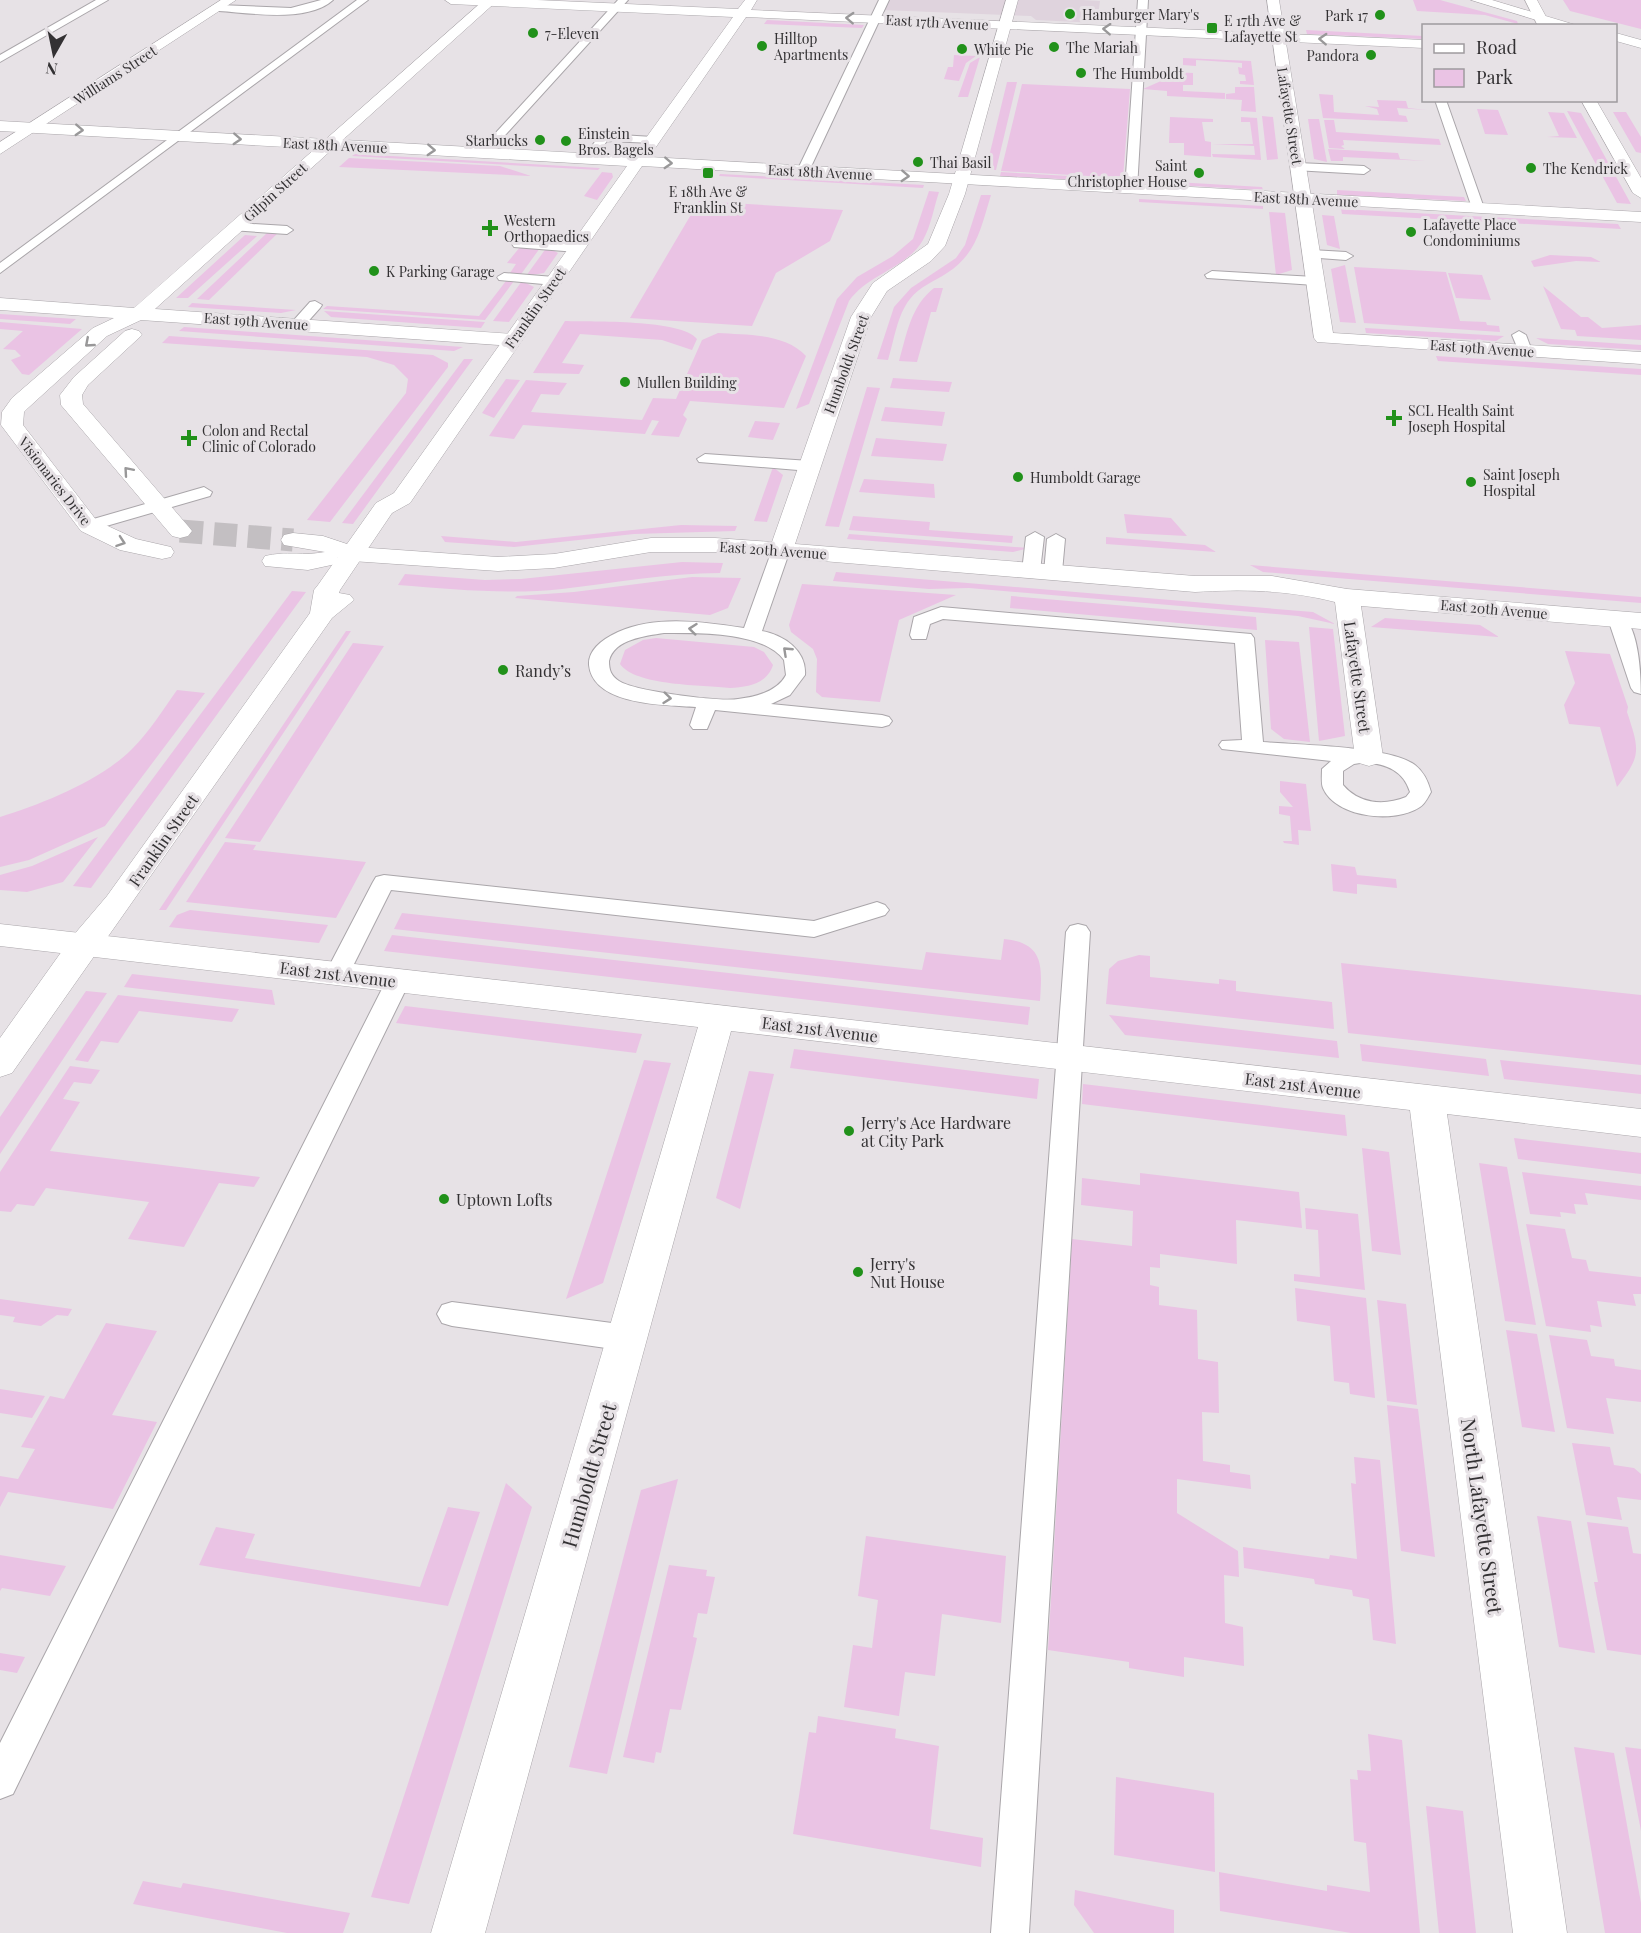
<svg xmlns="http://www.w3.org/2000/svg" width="1641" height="1933" font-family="'Playfair Display',serif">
	<rect width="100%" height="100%" fill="#e7e2e6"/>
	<path fill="#dfd3dd" d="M 887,0 L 1082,0 L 1100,1 L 1097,23 L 1036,20 L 1031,16 L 882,10 Z"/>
	<path fill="#eac3e4" d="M 1413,0 L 1440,0 L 1517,21 L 1518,24 L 1485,15 L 1417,11 Z
		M 1563,0 L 1641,0 L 1641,29 L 1570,11 Z
		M 767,20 L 864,25 L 862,28 L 764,24 Z
		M 1306,30 L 1423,36 L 1423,39 L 1307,34 Z
		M 954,55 L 976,56 L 966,63 L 959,81 L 944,79 L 948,67 L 953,67 Z
		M 980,57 L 968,97 L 958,97 L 970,63 Z
		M 1183,58 L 1251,61 L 1254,85 L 1240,84 L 1240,81 L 1246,81 L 1245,75 L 1239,74 L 1238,67 L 1242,68 L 1242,63 L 1196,60 L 1196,66 L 1183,65 Z
		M 1170,72 L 1193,73 L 1193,85 L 1183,85 L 1183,91 L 1225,93 L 1225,99 L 1167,96 L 1167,91 L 1143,89 L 1161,81 L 1161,77 L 1169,77 Z
		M 1007,82 L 1017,82 L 996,170 L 986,169 Z
		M 1022,84 L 1130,89 L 1123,178 L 1001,171 Z
		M 1235,87 L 1254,87 L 1256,112 L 1241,111 L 1242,100 L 1226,99 L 1226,94 L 1235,93 Z
		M 1319,94 L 1333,95 L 1334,112 L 1379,115 L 1377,109 L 1365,106 L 1379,107 L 1377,100 L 1406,101 L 1408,108 L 1427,110 L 1397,108 L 1399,115 L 1406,116 L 1408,122 L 1323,118 Z
		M 1477,109 L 1498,110 L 1508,135 L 1485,134 Z
		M 1567,111 L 1581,113 L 1631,204 L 1617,203 Z
		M 1548,112 L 1564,113 L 1577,138 L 1547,137 L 1559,136 Z
		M 1613,112 L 1626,112 L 1641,137 L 1641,153 L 1636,152 Z
		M 1262,116 L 1273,117 L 1278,159 L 1267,160 Z
		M 1170,117 L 1213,119 L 1213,122 L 1202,122 L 1205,141 L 1211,142 L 1211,157 L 1184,155 L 1184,143 L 1169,143 Z
		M 1241,117 L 1257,118 L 1261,160 L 1213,157 L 1212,154 L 1255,155 L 1254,146 L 1212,144 L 1253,144 L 1250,122 L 1241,122 Z
		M 1308,119 L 1319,119 L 1327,162 L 1314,159 Z
		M 1324,120 L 1334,120 L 1336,132 L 1439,139 L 1441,145 L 1343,140 L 1344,145 L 1341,146 L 1345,149 L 1329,148 Z
		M 1328,149 L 1398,153 L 1400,159 L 1426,161 L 1343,157 L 1343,161 L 1331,161 Z
		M 355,154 L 600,168 L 598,170 L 352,156 Z
		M 349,158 L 500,166 L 531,176 L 339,167 Z
		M 602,172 L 612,173 L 613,177 L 597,200 L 584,196 Z
		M 1001,172 L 1121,179 L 1121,182 L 1000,176 Z
		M 720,174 L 924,185 L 923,188 L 719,176 Z
		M 1140,180 L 1262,187 L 1263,190 L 1140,183 Z
		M 1337,190 L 1464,197 L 1466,201 L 1337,195 Z
		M 929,191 L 939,192 C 934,207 931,226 923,240 C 907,268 868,274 849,301 L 809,404 L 796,409 L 837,299 L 857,277 L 893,256 L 913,239 Z
		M 981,195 L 991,195 C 981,227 977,254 947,273 C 935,281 919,287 910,299 C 897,315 894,341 888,360 L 877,359 L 894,307 L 911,288 L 956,258 L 965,245 Z
		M 1139,199 L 1263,206 L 1263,209 L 1139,202 Z
		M 699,201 L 843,210 L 830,241 L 776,273 L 752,326 L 630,318 Z
		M 1341,209 L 1618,224 L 1621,229 L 1342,214 Z
		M 1269,212 L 1285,213 L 1292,270 L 1276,275 Z
		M 1322,215 L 1334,216 L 1340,249 L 1327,245 Z
		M 268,232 L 279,232 L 209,300 L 197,299 Z
		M 245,235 L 257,236 L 188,298 L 176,298 Z
		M 520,247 L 540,248 L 519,277 L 508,276 L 516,264 L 507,263 Z
		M 547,247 L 558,253 L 544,273 L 526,276 Z
		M 1550,255 L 1591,257 L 1601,262 L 1576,261 L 1534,267 L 1531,261 Z
		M 1345,265 L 1356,323 L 1340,322 L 1331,269 Z
		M 1354,267 L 1446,272 L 1460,321 L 1486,322 L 1487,325 L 1499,326 L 1500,332 L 1364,323 Z
		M 1448,273 L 1482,275 L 1491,300 L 1456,298 Z
		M 506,281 L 514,281 L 485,320 L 323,309 L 327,306 L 479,316 Z
		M 522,281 L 534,287 L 509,322 L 493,321 Z
		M 1543,286 L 1581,317 L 1588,317 L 1602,328 L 1641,325 L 1641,340 L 1577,336 L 1575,330 L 1561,329 Z
		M 934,288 L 943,288 L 936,312 L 931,312 L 917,362 L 899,361 C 907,333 911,306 934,288 Z
		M 192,303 L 296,310 L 281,313 L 188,307 Z
		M 324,311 L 485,322 L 481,328 L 331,317 Z
		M 0,314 L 76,319 L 70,324 L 0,319 Z
		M 565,321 C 592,322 682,319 697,339 L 692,350 L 662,340 L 580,334 L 562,363 L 584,365 L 579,374 L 533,373 Z
		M 0,322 L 82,329 L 29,375 L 22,374 L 11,360 L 21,356 L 15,350 L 3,349 L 23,331 L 0,329 Z
		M 184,327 L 463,347 L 454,351 L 179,331 Z
		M 1365,328 L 1504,336 L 1496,341 L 1366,333 Z
		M 718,333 C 746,335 785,333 806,356 L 784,408 L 690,401 L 683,415 L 687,419 L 679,437 L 651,435 L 659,421 L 652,420 L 645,434 L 523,425 L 514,439 L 489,436 L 526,380 L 567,383 L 559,395 L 541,394 L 531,412 L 642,420 L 653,398 L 676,399 L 702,340 Z
		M 169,336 L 433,355 L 448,363 L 448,367 L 330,522 L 307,520 L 406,393 L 408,379 L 394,365 L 367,357 L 162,343 Z
		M 1536,338 L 1641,345 L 1641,350 L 1548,344 Z
		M 1436,356 L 1641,369 L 1641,375 L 1438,361 Z
		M 464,359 L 473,359 L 353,524 L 342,523 Z
		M 893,378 L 952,382 L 949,392 L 890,388 Z
		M 506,379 L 520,380 L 494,418 L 482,413 Z
		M 867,387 L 880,388 L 839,527 L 825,526 Z
		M 885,407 L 945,412 L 942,426 L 881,421 Z
		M 755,421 L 780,423 L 773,440 L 748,437 Z
		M 876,438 L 947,444 L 943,461 L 871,456 Z
		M 773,467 L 783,475 L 767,522 L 754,521 Z
		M 864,479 L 934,484 L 935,498 L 859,492 Z
		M 1124,514 L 1171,518 L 1187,536 L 1127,533 Z
		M 853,516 L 930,522 L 929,530 L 1013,536 L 1012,543 L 849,530 Z
		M 681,525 L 737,526 L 735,531 L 634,534 L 514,547 L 445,542 L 441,536 L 516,542 Z
		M 849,534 L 1029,548 L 1013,552 L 847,539 Z
		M 1106,537 L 1205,545 L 1216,552 L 1106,544 Z
		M 682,562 L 723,563 L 720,573 C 666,573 615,583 562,589 C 507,595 452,589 398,585 L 405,574 L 485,580 L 521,579 Z
		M 1250,565 L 1641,597 L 1641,603 L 1263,572 Z
		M 836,572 L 1313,612 L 1335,624 L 1298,616 L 969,588 L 929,589 L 833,581 Z
		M 692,577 L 741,578 L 728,608 L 710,615 L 515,598 L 517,596 L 574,592 Z
		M 802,584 L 956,595 L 899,620 L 880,702 L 822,697 L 816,692 L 817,659 L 813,649 L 791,632 L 789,625 Z
		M 292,591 L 306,592 L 91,888 L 73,886 Z
		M 1011,596 L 1256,617 L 1257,630 L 1010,608 Z
		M 1385,618 L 1480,625 L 1499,637 L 1371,627 Z
		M 1309,627 L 1333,629 L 1345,736 L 1319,741 Z
		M 346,631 L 351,631 L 166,910 L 159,910 Z
		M 656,638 L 754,647 L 764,652 L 773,665 C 767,684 748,687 730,688 C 704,685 635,686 620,664 L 625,650 L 643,640 Z
		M 1265,640 L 1299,642 L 1310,742 L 1284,739 L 1271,729 Z
		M 353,643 L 384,646 L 260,842 L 225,838 Z
		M 1565,651 L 1610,654 L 1628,707 L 1627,712 C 1640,751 1641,756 1617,787 L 1600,727 L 1569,724 L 1564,705 L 1575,683 Z
		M 177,690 L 205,693 L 105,826 L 29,860 L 0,867 L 0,817 C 42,804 100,781 132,749 C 149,732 163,710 177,690 Z
		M 1280,781 L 1306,784 L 1311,831 L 1298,830 L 1299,845 L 1284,843 L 1283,841 L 1292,841 L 1290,816 L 1279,814 L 1279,806 L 1293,807 L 1280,792 Z
		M 98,837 L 63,882 L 27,892 L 0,890 L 0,875 L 32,866 Z
		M 225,842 L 256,845 L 253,850 L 366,862 L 336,918 L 186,902 Z
		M 1331,864 L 1355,867 L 1357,875 L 1396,879 L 1397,888 L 1357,884 L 1357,894 L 1333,891 Z
		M 190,910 L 328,925 L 319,943 L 169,927 L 177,915 Z
		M 402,913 L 922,970 L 926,952 L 1001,960 L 1004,939 C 1045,943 1042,967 1040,1001 L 394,929 Z
		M 392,935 L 1030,1007 L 1028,1025 L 384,951 Z
		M 1139,955 L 1150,956 L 1150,977 L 1219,984 L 1219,979 L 1236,981 L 1236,991 L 1332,1002 L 1334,1029 L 1106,1004 L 1109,969 L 1118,961 Z
		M 1341,963 L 1641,995 L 1641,1065 L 1348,1033 Z
		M 132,974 L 272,990 L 275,1005 L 124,987 Z
		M 86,991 L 107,993 L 0,1154 L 0,1117 Z
		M 118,995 L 239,1009 L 232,1022 L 139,1011 L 118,1043 L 101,1041 L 88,1062 L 75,1060 Z
		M 405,1006 L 642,1034 L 636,1053 L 396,1023 Z
		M 1109,1015 L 1337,1041 L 1339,1058 L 1125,1035 Z
		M 1360,1044 L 1486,1059 L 1489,1076 L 1362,1061 Z
		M 794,1049 L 1039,1079 L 1037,1099 L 790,1068 Z
		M 644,1060 L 671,1063 L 603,1283 L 566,1299 Z
		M 1500,1060 L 1641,1075 L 1641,1094 L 1504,1079 Z
		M 70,1066 L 100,1070 L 91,1084 L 74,1082 L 63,1099 L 80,1102 L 50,1151 L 260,1177 L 254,1187 L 219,1183 L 184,1247 L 128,1239 L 149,1202 L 46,1188 L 34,1206 L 17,1204 L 11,1212 L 0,1211 L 0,1172 Z
		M 749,1071 L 774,1074 L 740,1209 L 716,1198 Z
		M 1083,1084 L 1345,1115 L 1347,1136 L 1082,1104 Z
		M 1514,1138 L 1641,1153 L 1641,1174 L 1518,1159 Z
		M 1362,1148 L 1389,1152 L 1401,1255 L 1372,1251 Z
		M 1479,1163 L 1507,1167 L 1536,1325 L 1505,1321 Z
		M 1522,1172 L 1641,1186 L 1641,1200 L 1585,1193 L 1588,1205 L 1574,1204 L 1576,1214 L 1560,1212 L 1561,1217 L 1530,1214 Z
		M 1140,1173 L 1299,1192 L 1302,1228 L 1236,1220 L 1237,1264 L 1160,1254 L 1160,1268 L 1150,1267 L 1150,1285 L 1159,1287 L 1159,1305 L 1197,1310 L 1198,1359 L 1218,1362 L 1219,1413 L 1202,1412 L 1203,1461 L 1230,1465 L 1230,1472 L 1250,1475 L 1251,1489 L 1177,1479 L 1177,1513 L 1238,1551 L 1239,1577 L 1224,1575 L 1225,1623 L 1243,1627 L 1244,1666 L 1184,1657 L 1184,1677 L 1129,1668 L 1129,1662 L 1048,1650 L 1072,1239 L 1132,1246 L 1133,1211 L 1081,1205 L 1082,1178 L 1140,1185 Z
		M 1305,1208 L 1358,1214 L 1365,1290 L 1294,1281 L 1294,1274 L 1320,1277 L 1318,1230 L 1306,1229 Z
		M 1526,1224 L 1565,1229 L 1572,1258 L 1586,1260 L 1589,1271 L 1641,1277 L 1641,1294 L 1633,1294 L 1636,1306 L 1597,1301 L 1602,1327 L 1590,1325 L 1591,1332 L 1546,1326 Z
		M 1295,1288 L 1366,1298 L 1375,1398 L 1350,1394 L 1349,1383 L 1334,1381 L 1330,1326 L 1297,1321 Z
		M 0,1299 L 72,1309 L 68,1316 L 57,1315 L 41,1326 L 13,1322 L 15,1317 L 0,1315 Z
		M 1377,1300 L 1406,1304 L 1417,1405 L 1387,1401 Z
		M 106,1323 L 157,1331 L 112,1415 L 157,1422 L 113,1509 L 8,1492 L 0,1507 L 0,1476 L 18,1479 L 35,1449 L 21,1447 L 50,1396 L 64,1399 Z
		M 1506,1330 L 1537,1334 L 1555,1432 L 1522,1427 Z
		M 1549,1335 L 1587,1340 L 1591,1356 L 1614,1359 L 1615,1366 L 1641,1370 L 1641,1402 L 1606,1398 L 1614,1434 L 1567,1428 Z
		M 0,1389 L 45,1396 L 32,1418 L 0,1413 Z
		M 1387,1405 L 1418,1409 L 1435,1557 L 1401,1551 Z
		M 1572,1443 L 1610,1447 L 1614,1465 L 1634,1468 L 1641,1474 L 1641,1500 L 1617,1497 L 1622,1520 L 1586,1515 Z
		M 1354,1457 L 1380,1460 L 1396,1644 L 1373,1640 L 1369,1599 L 1353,1596 L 1352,1590 L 1315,1584 L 1314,1579 L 1244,1568 L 1243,1547 L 1329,1559 L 1330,1555 L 1357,1559 L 1351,1483 L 1356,1484 Z
		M 678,1479 L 607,1774 L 569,1767 L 641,1490 Z
		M 506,1483 L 532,1507 L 409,1904 L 371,1897 Z
		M 448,1507 L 480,1512 L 448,1606 L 199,1565 L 216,1527 L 255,1534 L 245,1558 L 420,1587 Z
		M 1537,1516 L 1571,1521 L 1595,1653 L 1559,1647 Z
		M 1587,1522 L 1628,1527 L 1633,1553 L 1641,1554 L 1641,1655 L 1607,1650 L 1594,1582 L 1598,1582 Z
		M 866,1536 L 1006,1556 L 1001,1623 L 942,1614 L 935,1676 L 905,1672 L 899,1716 L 844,1707 L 853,1645 L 872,1648 L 878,1600 L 858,1596 Z
		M 0,1555 L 66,1566 L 50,1596 L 2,1588 L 0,1591 Z
		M 669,1565 L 707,1570 L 706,1576 L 715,1577 L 707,1614 L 698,1613 L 693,1637 L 697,1638 L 681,1710 L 670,1709 L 661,1753 L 656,1752 L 654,1763 L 623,1757 Z
		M 0,1653 L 25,1657 L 17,1673 L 0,1670 Z
		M 818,1716 L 896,1729 L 895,1738 L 939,1746 L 930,1829 L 983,1838 L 981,1867 L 793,1834 L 809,1732 L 816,1733 Z
		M 1368,1734 L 1402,1740 L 1420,1933 L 1351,1933 L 1220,1911 L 1219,1872 L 1327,1891 L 1327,1885 L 1370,1892 L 1366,1843 L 1354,1841 L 1350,1779 L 1358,1780 L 1357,1770 L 1371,1771 Z
		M 1574,1747 L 1614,1753 L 1641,1903 L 1641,1933 L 1605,1933 Z
		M 1625,1747 L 1641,1749 L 1641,1831 Z
		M 1116,1777 L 1214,1793 L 1215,1872 L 1114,1855 Z
		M 1426,1806 L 1463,1811 L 1476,1933 L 1439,1933 Z
		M 143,1881 L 181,1888 L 183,1883 L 350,1913 L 343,1933 L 287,1933 L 133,1904 Z
		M 1075,1890 L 1174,1910 L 1174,1933 L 1094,1933 L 1074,1905 Z"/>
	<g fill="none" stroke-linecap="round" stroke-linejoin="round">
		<path stroke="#c3bfc2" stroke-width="23" stroke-dasharray="23 11" stroke-linecap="butt" d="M 180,531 L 293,540"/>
		<g stroke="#aaa6aa" stroke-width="2">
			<path id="lane" d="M 96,0 L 108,0 L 0,62 L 0,55 Z
				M 321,0 L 333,0 C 308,23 251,13 219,11 L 214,8 L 219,5 L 291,8 Z
				M 357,0 L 368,0 L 0,273 L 0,263 Z
				M 618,0 L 628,0 L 487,155 L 479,155 L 479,151 Z
				M 879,0 L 889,0 L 809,171 L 799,174 L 797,171 Z
				M 1138,0 L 1148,0 L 1137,189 L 1131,193 L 1125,189 Z
				M 1435,100 L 1446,100 L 1484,208 L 1482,211 L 1474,211 L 1472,208 Z
				M 604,134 L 653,137 L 659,140 L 653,143 L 607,141 L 592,161 L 584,161 L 582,159 L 600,135 Z
				M 1298,163 L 1364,166 L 1370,170 L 1364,174 L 1294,170 L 1292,167 Z
				M 236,223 L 287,226 L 293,230 L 287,234 L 231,230 L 230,227 Z
				M 519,240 L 577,244 L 584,248 L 577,252 L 514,247 L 512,244 Z
				M 1311,250 L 1346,252 L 1353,256 L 1346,260 L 1306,257 L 1306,251 Z
				M 1212,271 L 1315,277 L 1322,281 L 1315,285 L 1207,278 L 1205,275 Z
				M 504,273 L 554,277 L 561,281 L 554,285 L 499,280 L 497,277 Z
				M 315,301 L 322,305 L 320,308 L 303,327 L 293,327 L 293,321 L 310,302 Z
				M 1519,331 L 1526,335 L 1532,351 L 1530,354 L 1520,354 L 1512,335 Z
				M 705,454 L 810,461 L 818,466 L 810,471 L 699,462 L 697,459 Z
				M 204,487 L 212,492 L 210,496 L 89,531 L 80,526 L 83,522 Z
				M 1035,532 L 1044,537 L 1040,571 L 1031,576 L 1022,571 L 1026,537 Z
				M 1056,534 L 1065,539 L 1062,572 L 1053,577 L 1044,572 L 1047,539 Z
				M 781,545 L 790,550 L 762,631 C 784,635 807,651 805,675 L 790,695 L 771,704 L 882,715 L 889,717 L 892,721 L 889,725 L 882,727 L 715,710 L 707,729 L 693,729 L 690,725 L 696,707 C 666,705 593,706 589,665 C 588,649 605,638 618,632 C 656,615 704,622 744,628 L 772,550 ZM 664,633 C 696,633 763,631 784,660 L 786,675 C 777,692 755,697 738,699 C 719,702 634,691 619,681 C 611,676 609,670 609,661 C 614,639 645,636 664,633 Z
				M 941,607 L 1251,634 L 1254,638 L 1263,742 C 1298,745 1390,746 1415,765 C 1424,772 1428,781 1431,792 C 1428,797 1425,804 1420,807 C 1395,824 1336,818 1323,788 C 1321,783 1322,775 1322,769 L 1331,761 L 1222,749 L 1219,745 L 1222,741 L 1242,740 L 1235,643 L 943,619 L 930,624 L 926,639 L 912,639 L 910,635 L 914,617 ZM 1366,762 C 1387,765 1403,770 1410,792 L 1406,797 C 1384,806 1359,804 1343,785 L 1343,771 L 1354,764 Z
				M 1617,613 C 1639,619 1641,675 1641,694 L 1634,692 L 1631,688 L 1608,619 Z
				M 384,875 L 814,921 L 877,902 L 885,905 L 889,910 L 885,915 L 814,937 L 391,890 L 346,980 L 337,982 L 328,980 L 325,974 L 373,882 L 376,877 Z
				M 1078,924 L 1086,926 L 1090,932 L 1029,1933 L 991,1933 L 1066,932 L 1070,926 Z
				M 398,973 L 407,975 L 410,981 L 13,1794 L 0,1799 L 0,1743 L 386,981 L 389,975 Z
				M 452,1302 L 627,1325 L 637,1329 L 642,1338 L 637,1347 L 627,1351 L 452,1326 L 442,1323 L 437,1314 L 442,1305 Z"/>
		</g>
		<g stroke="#aaa6aa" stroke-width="1">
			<path id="street" d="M 221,0 L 236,0 L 0,154 L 0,142 Z
				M 484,0 L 498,0 L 155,309 L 512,334 L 519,336 L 522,340 L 519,344 L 512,346 L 141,320 L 107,336 L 28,408 L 24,412 L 23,425 L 97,521 L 136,539 L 171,547 L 174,552 L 171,557 L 162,559 L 120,550 L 81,531 L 1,425 L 2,412 L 12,398 L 93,328 L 114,318 L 0,310 L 0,298 L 134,308 Z
				M 1006,0 L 1018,0 L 965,194 L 945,246 L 931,261 L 887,291 L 871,317 L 795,544 L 1195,576 L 1272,576 L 1347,589 L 1641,613 L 1641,629 L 1361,606 L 1383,757 L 1379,763 L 1369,766 L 1359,763 L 1355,757 L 1335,602 C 1289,590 1242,589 1195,592 L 715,552 L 651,552 L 554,568 L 498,571 L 352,561 L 338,557 L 336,564 L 308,570 L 265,566 L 262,561 L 265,556 C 285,551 305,556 325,552 L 284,545 L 281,540 L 284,535 L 293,533 L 323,536 L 356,547 L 498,557 L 554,554 L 651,538 L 715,538 L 772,542 L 851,317 L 873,283 L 928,244 L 949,194 Z
				M 1267,0 L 1279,0 L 1333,333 L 1641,352 L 1641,364 L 1317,342 L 1314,338 Z
				M 1525,0 L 1537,0 L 1551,26 L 1538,26 Z
				M 1581,100 L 1596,100 L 1641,178 L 1641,198 L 1633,193 Z
				M 132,329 L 139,331 L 142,335 L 88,385 L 82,395 L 83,404 L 188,526 L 192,531 L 188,536 L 180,538 L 172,536 L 61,405 L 60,395 L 74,377 L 125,331 Z
				M 0,924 L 1641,1109 L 1641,1137 L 1447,1114 L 1567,1933 L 1513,1933 L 1410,1110 L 731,1031 L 485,1933 L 431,1933 L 698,1027 L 0,946 Z"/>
		</g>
		<g stroke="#aaa6aa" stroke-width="1">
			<path id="secondary" d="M 445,0 L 537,0 L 738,9 L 745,0 L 757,0 L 751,10 L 1424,40 L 1424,48 L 746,17 L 649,157 L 1641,212 L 1641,222 L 642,166 L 410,503 L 392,513 L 340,590 L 339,593 L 350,595 L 354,600 L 332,618 L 12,1073 L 0,1077 L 0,1038 L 72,937 L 107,896 L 310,613 L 314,590 L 318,585 L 376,503 L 394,493 L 627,166 L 0,131 L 0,121 L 633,156 L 733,17 L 451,4 Z
				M 1471,0 L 1492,0 L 1579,26 L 1556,26 Z
				M 1616,33 L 1641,40 L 1641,48 L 1616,41 Z"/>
		</g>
		<use href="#lane" fill="#fff" fill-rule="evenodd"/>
		<use href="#street" fill="#fff" fill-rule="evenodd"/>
		<use href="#secondary" fill="#fff" fill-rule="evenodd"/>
	</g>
	<defs><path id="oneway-chevron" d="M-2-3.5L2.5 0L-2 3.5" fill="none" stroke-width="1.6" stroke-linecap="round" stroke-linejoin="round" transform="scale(1.5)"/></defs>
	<g stroke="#999899">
		<use href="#oneway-chevron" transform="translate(850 18) rotate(-177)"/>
		<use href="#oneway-chevron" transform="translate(1107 29) rotate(-177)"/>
		<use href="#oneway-chevron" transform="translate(1323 39) rotate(-177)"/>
		<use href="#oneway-chevron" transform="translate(79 130) rotate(3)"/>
		<use href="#oneway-chevron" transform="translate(237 139) rotate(3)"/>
		<use href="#oneway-chevron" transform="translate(431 150) rotate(3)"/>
		<use href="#oneway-chevron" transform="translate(668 163) rotate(3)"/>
		<use href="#oneway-chevron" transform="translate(905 176) rotate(3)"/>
		<use href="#oneway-chevron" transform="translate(89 343) rotate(139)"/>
		<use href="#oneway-chevron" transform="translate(128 471) rotate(-131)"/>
		<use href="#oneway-chevron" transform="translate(121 542) rotate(19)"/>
		<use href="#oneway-chevron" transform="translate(693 629) rotate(-174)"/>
		<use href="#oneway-chevron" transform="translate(787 651) rotate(-137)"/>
		<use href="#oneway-chevron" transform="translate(667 698) rotate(6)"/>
	</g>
	<g fill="#21911a" stroke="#e7e2e6" stroke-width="2">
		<circle cx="1070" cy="14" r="6"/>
		<circle cx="1380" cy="15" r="6"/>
		<rect x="1206" y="22" width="12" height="12" rx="3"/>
		<circle cx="533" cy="33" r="6"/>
		<circle cx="762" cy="46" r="6"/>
		<circle cx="1054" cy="47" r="6"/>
		<circle cx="962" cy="49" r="6"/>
		<circle cx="1371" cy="55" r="6"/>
		<circle cx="1081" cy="73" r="6"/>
		<circle cx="540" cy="140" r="6"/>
		<circle cx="566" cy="141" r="6"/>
		<circle cx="918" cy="162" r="6"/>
		<circle cx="1531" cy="168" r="6"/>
		<rect x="702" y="167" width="12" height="12" rx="3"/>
		<circle cx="1199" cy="173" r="6"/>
		<path d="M487 219h6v6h6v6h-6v6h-6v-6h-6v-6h6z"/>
		<circle cx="1411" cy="232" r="6"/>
		<circle cx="374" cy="271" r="6"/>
		<circle cx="625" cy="382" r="6"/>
		<path d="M1391 409h6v6h6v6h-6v6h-6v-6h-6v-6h6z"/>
		<path d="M186 429h6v6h6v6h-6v6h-6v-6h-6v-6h6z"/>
		<circle cx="1018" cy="477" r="6"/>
		<circle cx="1471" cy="482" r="6"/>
		<circle cx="503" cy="670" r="6"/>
		<circle cx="849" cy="1131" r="6"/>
		<circle cx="444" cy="1199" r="6"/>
		<circle cx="858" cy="1272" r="6"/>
	</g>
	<g text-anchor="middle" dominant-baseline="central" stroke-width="6" stroke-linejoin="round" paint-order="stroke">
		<g font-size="14" fill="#333133" stroke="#e7e2e6" text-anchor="start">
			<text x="1082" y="14">Hamburger Mary's</text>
			<text x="1368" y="15" text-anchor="end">Park 17</text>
			<text x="1224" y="20">E 17th Ave &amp;<tspan x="1224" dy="16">Lafayette St</tspan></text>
			<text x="545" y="33">7-Eleven</text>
			<text x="774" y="38">Hilltop<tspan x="774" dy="16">Apartments</tspan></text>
			<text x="1066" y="47">The Mariah</text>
			<text x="974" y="49">White Pie</text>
			<text x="1359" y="55" text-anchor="end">Pandora</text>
			<text x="1093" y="73">The Humboldt</text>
			<text x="578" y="133">Einstein<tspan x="578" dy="16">Bros. Bagels</tspan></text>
			<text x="528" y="140" text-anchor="end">Starbucks</text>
			<text x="930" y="162">Thai Basil</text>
			<text x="1187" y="165" text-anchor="end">Saint<tspan x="1187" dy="16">Christopher House</tspan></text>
			<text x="1543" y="168">The Kendrick</text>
			<text x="708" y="191" text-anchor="middle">E 18th Ave &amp;<tspan x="708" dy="16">Franklin St</tspan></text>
			<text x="504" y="220">Western<tspan x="504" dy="16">Orthopaedics</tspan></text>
			<text x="1423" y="224">Lafayette Place<tspan x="1423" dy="16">Condominiums</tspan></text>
			<text x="386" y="271">K Parking Garage</text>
			<text x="637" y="382">Mullen Building</text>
			<text x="1408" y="410">SCL Health Saint<tspan x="1408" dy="16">Joseph Hospital</tspan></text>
			<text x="202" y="430">Colon and Rectal<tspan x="202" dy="16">Clinic of Colorado</tspan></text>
			<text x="1483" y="474">Saint Joseph<tspan x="1483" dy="16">Hospital</tspan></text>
			<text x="1030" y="477">Humboldt Garage</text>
		</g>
		<g font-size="14" fill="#333133" stroke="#e7e2e6">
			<text transform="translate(937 22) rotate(3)">East 17th Avenue</text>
			<text transform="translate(115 75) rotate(-33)">Williams Street</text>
			<text transform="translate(1290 116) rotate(81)">Lafayette Street</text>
			<text transform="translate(335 145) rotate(3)">East 18th Avenue</text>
			<text transform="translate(820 172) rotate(3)">East 18th Avenue</text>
			<text transform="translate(275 192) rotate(-42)">Gilpin Street</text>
			<text transform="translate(1306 199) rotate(3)">East 18th Avenue</text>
			<text transform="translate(535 308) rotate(-55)">Franklin Street</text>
			<text transform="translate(256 321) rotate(4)">East 19th Avenue</text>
			<text transform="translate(1482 348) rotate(4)">East 19th Avenue</text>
			<text transform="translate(846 364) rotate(-70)">Humboldt Street</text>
			<text transform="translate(55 481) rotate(52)">Visionaries Drive</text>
			<text transform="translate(773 550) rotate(4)">East 20th Avenue</text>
			<text transform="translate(1494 609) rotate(5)">East 20th Avenue</text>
		</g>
		<g font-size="16" fill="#333133" stroke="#e7e2e6" text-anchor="start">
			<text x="515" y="670">Randy’s</text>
			<text x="861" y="1122">Jerry's Ace Hardware<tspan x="861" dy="18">at City Park</tspan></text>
			<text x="456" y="1199">Uptown Lofts</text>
			<text x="870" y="1263">Jerry's<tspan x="870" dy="18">Nut House</tspan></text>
		</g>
		<g font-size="16" fill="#333133" stroke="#e7e2e6">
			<text transform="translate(1358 677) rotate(82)">Lafayette Street</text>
			<text transform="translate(163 840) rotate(-55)">Franklin Street</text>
			<text transform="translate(338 974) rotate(7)">East 21st Avenue</text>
			<text transform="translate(820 1029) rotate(7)">East 21st Avenue</text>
			<text transform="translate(1303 1085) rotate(7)">East 21st Avenue</text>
		</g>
		<g font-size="20" fill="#333133" stroke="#e7e2e6">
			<text transform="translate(588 1475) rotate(-74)">Humboldt Street</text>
			<text transform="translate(1483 1516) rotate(82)">North Lafayette Street</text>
		</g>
	</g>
	<rect x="1422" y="24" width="195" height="78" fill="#e7e2e6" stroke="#9f9b9e" stroke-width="1.5"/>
	<rect x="1434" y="44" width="30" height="9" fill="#ffffff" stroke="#9f9b9e" stroke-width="1.5"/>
	<text x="1476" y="54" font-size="18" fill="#333133">Road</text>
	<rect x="1434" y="69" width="30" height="18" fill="#eac3e4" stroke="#9f9b9e" stroke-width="1.5"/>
	<text x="1476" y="84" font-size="18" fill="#333133">Park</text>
	<g transform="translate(54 54) rotate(189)" stroke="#e7e2e6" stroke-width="4.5" paint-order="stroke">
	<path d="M0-4.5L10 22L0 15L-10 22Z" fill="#333133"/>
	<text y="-9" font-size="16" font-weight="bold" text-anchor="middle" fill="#333133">N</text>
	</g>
</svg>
